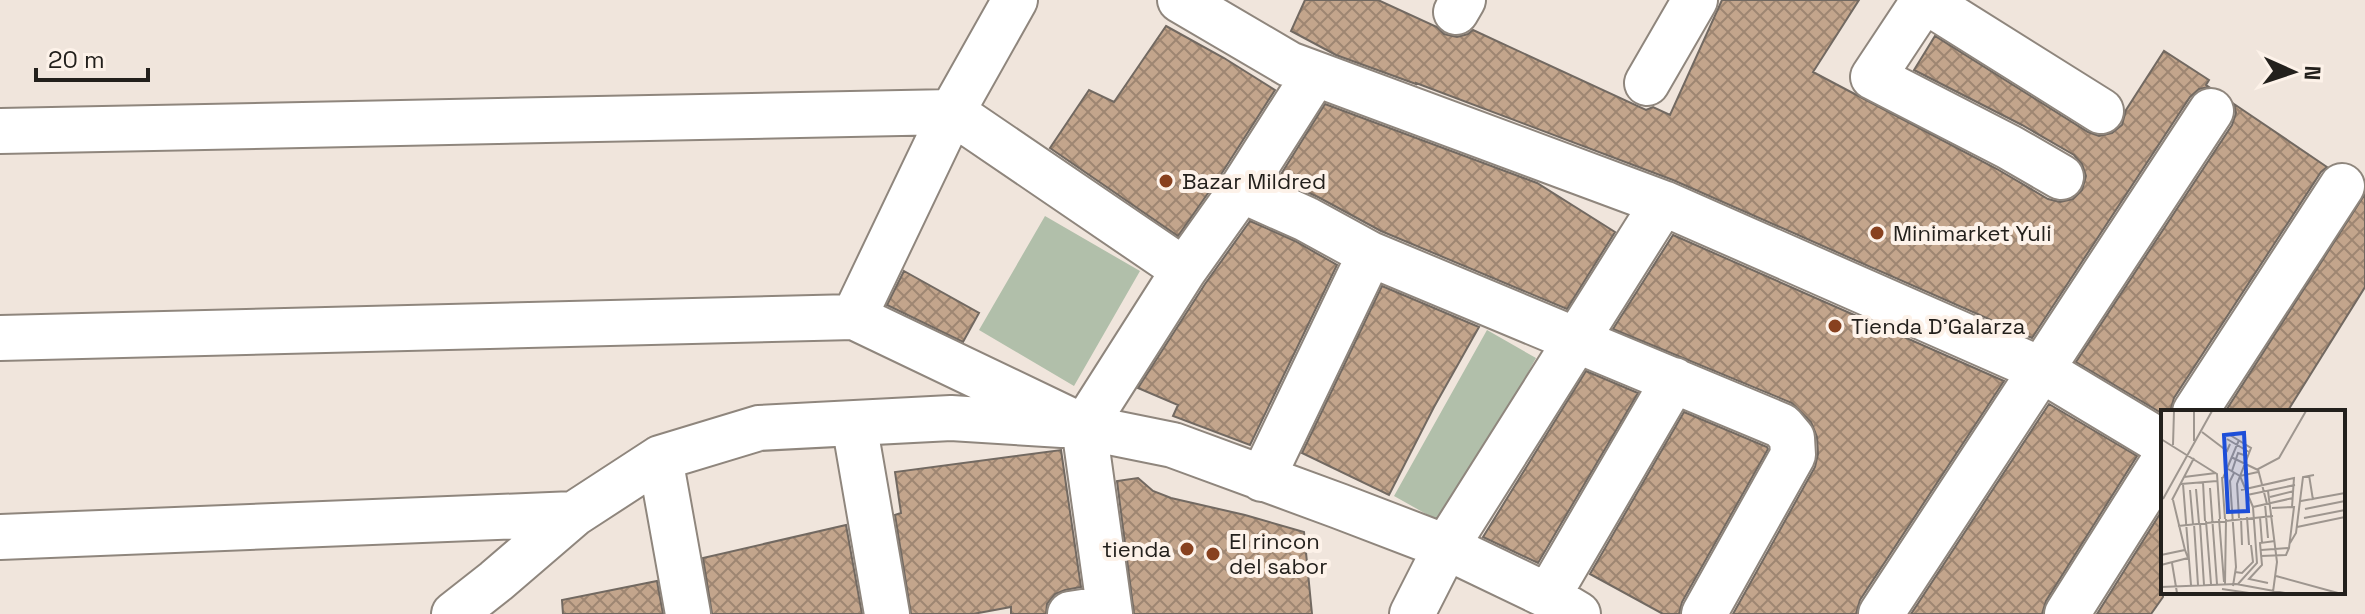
<svg xmlns="http://www.w3.org/2000/svg" width="2365" height="614" font-family="'Space Grotesk',sans-serif">
	<defs>
		<pattern id="building-cross-hatch" width="8" height="8" patternUnits="userSpaceOnUse" patternTransform="scale(2)"><rect width="8" height="8" fill="#c3a58c"/><path d="M0 0l8 8M0 8l8-8" fill="none" stroke="#9e8672"/></pattern>
	</defs>
	<rect width="100%" height="100%" fill="#f0e5dc"/>
	<path fill="#b1bfaa" d="M 1045,216 L 1140,271 L 1074,386 L 979,330 Z
		M 1487,330 L 1536,358 L 1444,524 L 1394,496 Z"/>
	<path fill="url(#building-cross-hatch)" stroke="#726961" stroke-width="2" d="M 1305,0 L 1378,0 L 1437,27 L 1444,34 L 1457,37 L 1468,34 L 1473,30 L 1646,110 L 1653,107 L 1670,115 L 1722,0 L 1859,0 L 1813,72 L 1997,169 L 2048,199 L 2060,202 L 2073,199 L 2082,190 L 2086,176 L 2082,164 L 2074,155 L 2022,125 L 1914,70 L 1935,36 L 2088,132 L 2099,136 L 2112,133 L 2122,125 L 2126,110 L 2164,51 L 2209,80 L 2206,85 L 2209,87 L 2199,89 L 2190,97 L 2032,338 L 1673,180 L 1416,83 L 1416,84 L 1336,55 L 1291,31 Z
		M 1166,26 L 1224,58 L 1275,90 L 1220,176 L 1178,236 L 1050,148 L 1089,90 L 1114,102 Z
		M 1325,104 L 1537,183 L 1615,232 L 1567,309 L 1381,231 L 1318,197 L 1278,179 Z
		M 2234,104 L 2327,167 L 2321,172 L 2174,398 L 2170,412 L 2163,412 L 2163,414 L 2076,362 L 2232,125 L 2236,113 Z
		M 2365,194 L 2365,287 L 2287,412 L 2225,412 Z
		M 1250,221 L 1295,241 L 1337,265 L 1250,445 L 1173,416 L 1178,405 L 1138,388 L 1205,284 Z
		M 1673,235 L 2004,381 L 1860,600 L 1856,614 L 1733,614 L 1815,467 L 1818,454 L 1817,437 L 1811,422 L 1792,403 L 1613,329 Z
		M 904,271 L 979,313 L 963,342 L 887,305 Z
		M 1382,286 L 1479,327 L 1434,407 L 1389,495 L 1302,453 Z
		M 1586,371 L 1638,393 L 1538,563 L 1483,537 Z
		M 2049,404 L 2137,456 L 2046,601 L 2042,614 L 1911,614 Z
		M 1684,412 L 1767,447 L 1768,449 L 1682,602 L 1679,614 L 1663,614 L 1590,574 Z
		M 1061,450 L 1081,587 L 1065,590 L 1055,594 L 1047,604 L 1046,614 L 1011,614 L 1011,607 L 973,614 L 911,614 L 895,515 L 901,513 L 895,472 Z
		M 1138,478 L 1153,491 L 1171,498 L 1245,515 L 1304,532 L 1312,614 L 1134,614 L 1117,481 Z
		M 2163,509 L 2163,597 L 2151,614 L 2097,614 Z
		M 846,525 L 862,614 L 712,614 L 703,558 Z
		M 657,581 L 663,614 L 563,614 L 562,600 Z"/>
	<g fill="none" stroke-linecap="round" stroke-linejoin="round">
		<g stroke="#8f867d" stroke-width="48">
			<path id="minor" d="M 1180,0 L 1289,64 L 1663,203 L 2040,369 L 2163,443
				M 1924,0 L 1873,77 L 2009,147 L 2061,177
				M 1924,0 L 2101,111
				M 1456,12 L 1463,0
				M 1647,83 L 1695,0
				M 0,131 L 952,112 L 1184,270
				M 1241,190 L 1306,219 L 1370,254 L 1782,426 L 1792,438 L 1793,455 L 1704,614
				M 854,317 L 952,112 L 1015,0
				M 0,338 L 854,317 L 1084,427 L 1173,445 L 1339,506 L 1446,547 L 1548,596 L 1578,614
				M 2195,412 L 2342,186
				M 854,423 L 887,614
				M 660,458 L 688,614
				M 1262,479 L 1370,254
				M 0,537 L 574,514
				M 1548,596 L 1674,380
				M 454,614 L 496,581 L 574,514 L 660,458 L 759,428 L 951,418 L 1062,425
				M 1070,614 L 1109,608
				M 1110,614 L 1084,427 L 1184,270 L 1241,190 L 1315,74
				M 1412,614 L 1446,547 L 1663,203
				M 1881,614 L 2211,111
				M 2067,614 L 2163,462"/>
		</g>
		<use href="#minor" stroke="#fff" stroke-width="44"/>
	</g>
	<g fill="#88411f" stroke="#fdf2e9" stroke-width="3">
		<circle cx="1166" cy="181" r="8"/>
		<circle cx="1877" cy="233" r="8"/>
		<circle cx="1835" cy="326" r="8"/>
		<circle cx="1187" cy="549" r="8"/>
		<circle cx="1213" cy="554" r="8"/>
	</g>
	<g text-anchor="middle" dominant-baseline="central" stroke-width="8" stroke-linejoin="round" paint-order="stroke">
		<g font-size="22" fill="#23201c" stroke="#fdf2e9" text-anchor="start">
			<text x="1182" y="181">Bazar Mildred</text>
			<text x="1893" y="233">Minimarket Yuli</text>
			<text x="1851" y="326">Tienda D'Galarza</text>
			<text x="1229" y="541">El rincon<tspan x="1229" dy="25">del sabor</tspan></text>
			<text x="1171" y="549" text-anchor="end">tienda</text>
		</g>
	</g>
	<g transform="translate(2161 410)">
		<rect width="184" height="184" fill="#f0e5dc"/>
		<path fill="none" stroke="#9e968f" stroke-width="2" d="M 41,22 L 66,41 L 69,34M 69,25 L 90,38 L 76,74 L 78,108M 0,29 L 56,64 L 59,109M 66,29 L 88,42M 33,31 L 33,1M 12,35 L 13,1M 70,47 L 97,60M 67,59 L 79,66 L 97,62M 71,61 L 77,43 L 86,46M 148,65 L 152,90M 23,67 L 55,63M 61,67 L 64,109M 62,68 L 78,30M 42,72 L 44,111M 20,74 L 56,71M 22,74 L 30,175M 49,78 L 56,174M 35,79 L 38,113M 29,80 L 32,114M 80,80 L 133,68 L 131,97M 107,81 L 116,152 L 112,182M 86,85 L 134,75M 109,87 L 133,81M 2,89 L 51,1M 11,90 L 33,48M 12,90 L 24,140M 140,91 L 184,83M 104,94 L 107,128M 106,94 L 97,59 L 118,48 L 145,1M 92,97 L 132,88M 144,99 L 184,91M 86,107 L 88,135M 99,107 L 101,133M 80,108 L 81,135M 143,108 L 184,100M 58,109 L 63,172M 45,111 L 50,174M 39,113 L 43,175M 33,114 L 37,175M 17,116 L 112,106M 136,117 L 184,107M 129,133 L 135,123 L 142,67 L 153,65M 100,140 L 127,138M 0,145 L 24,140 L 27,148 L 0,155M 100,146 L 125,145 L 128,138 L 133,97 L 111,98M 11,153 L 16,183M 74,162 L 81,163 L 92,152 L 90,135M 115,166 L 177,183M 107,173 L 88,169 L 101,155 L 99,133 L 114,131M 64,174 L 65,109M 77,174 L 96,153 L 92,97 L 79,66M 72,176 L 75,157 L 69,71 L 73,63M 0,177 L 75,174 L 124,183M 61,179 L 88,183"/>
		<path fill="#1d4ed8" fill-opacity="0.15" stroke="#1d4ed8" stroke-width="4" d="M 83,23 L 87,101 L 67,102 L 63,25 Z"/>
		<rect width="184" height="184" fill="none" stroke="#23201c" stroke-width="4"/>
	</g>
	<g transform="translate(2293 72) rotate(93)" stroke="#fdf2e9" stroke-width="6" paint-order="stroke">
	<path d="M0-6L14 30L0 20L-14 30Z" fill="#23201c"/>
	<text y="-12" font-size="22" font-weight="bold" text-anchor="middle" fill="#23201c">N</text>
	</g>
	<path d="M36 68v12h112v-12" fill="none" stroke="#23201c" stroke-width="4"/>
	<text x="48" y="68" font-size="24" fill="#23201c" stroke="#fdf2e9" stroke-width="6" paint-order="stroke">20 m</text>
</svg>
